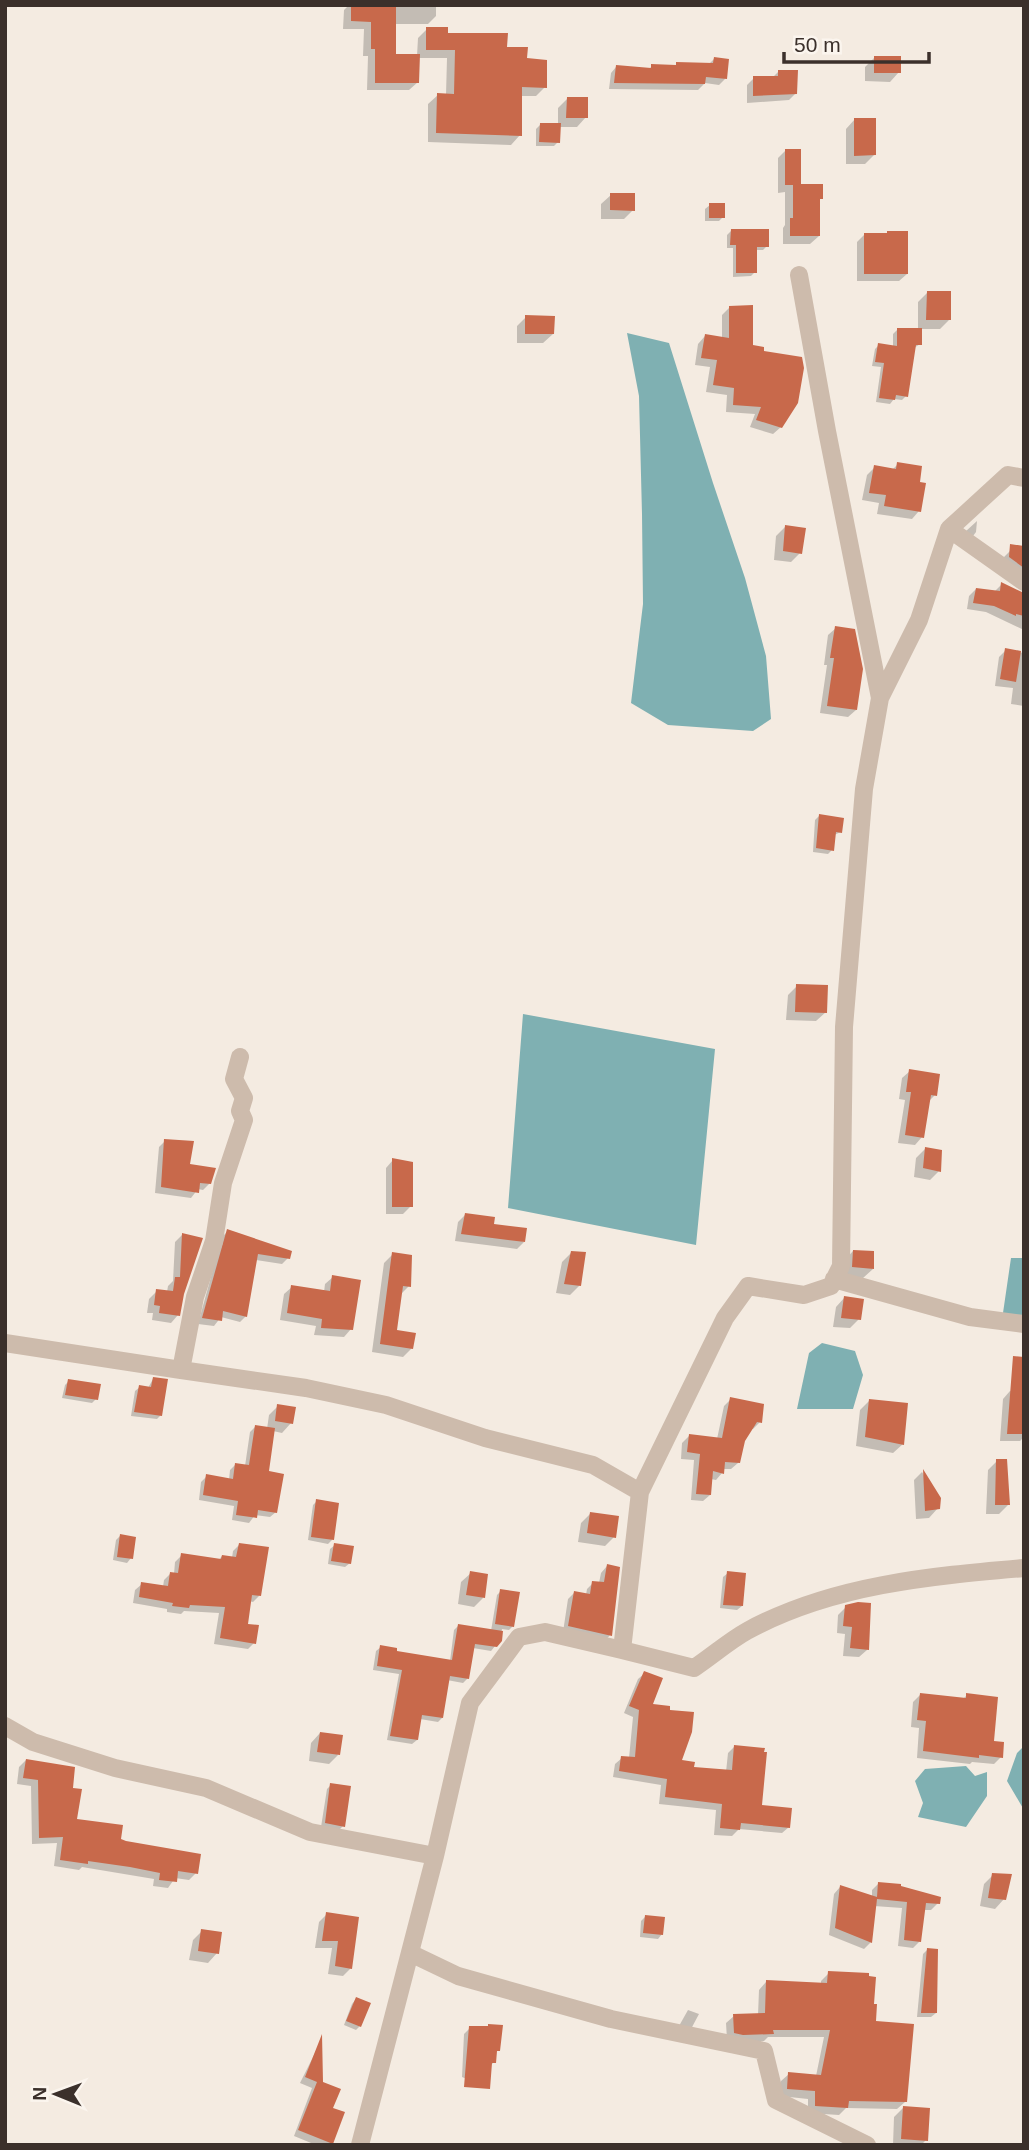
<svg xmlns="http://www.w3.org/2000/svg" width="1029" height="2150" font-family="Helvetica,sans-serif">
	<rect width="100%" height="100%" fill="#f4ebe1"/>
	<path fill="#7fb0b2" d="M 627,333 L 669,343 L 713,483 L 745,578 L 766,656 L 771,719 L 753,731 L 668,725 L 631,703 L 643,604 L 642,514 L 639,396 Z
		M 523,1014 L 715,1049 L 696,1245 L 508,1208 Z
		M 1011,1258 L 1024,1258 L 1024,1316 L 1003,1313 Z
		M 822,1343 L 855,1351 L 863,1375 L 853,1409 L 797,1409 L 809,1353 Z
		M 1024,1746 L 1024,1810 L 1007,1781 L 1017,1753 Z
		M 966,1766 L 975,1776 L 987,1772 L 987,1796 L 966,1827 L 918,1817 L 923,1803 L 915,1781 L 925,1769 Z"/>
	<path fill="#0003" d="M 349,5 L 436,5 L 436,16 L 428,24 L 394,24 L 394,56 L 417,56 L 418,38 L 427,29 L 506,48 L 525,60 L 545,87 L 536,96 L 521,96 L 520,135 L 511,145 L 428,142 L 428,104 L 438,95 L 446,95 L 447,58 L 418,58 L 418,82 L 409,90 L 367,90 L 368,56 L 363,56 L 364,29 L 343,29 L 344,10 Z
		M 874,58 L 899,72 L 890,82 L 865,81 L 865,67 Z
		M 714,59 L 725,79 L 719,85 L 705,83 L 698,90 L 609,89 L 611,73 L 616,67 L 648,70 L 652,66 L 674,66 L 677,64 L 708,65 Z
		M 778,72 L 796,93 L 789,100 L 747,103 L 747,85 L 754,78 L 772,78 Z
		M 568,98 L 586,117 L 577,127 L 559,127 L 558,142 L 554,146 L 536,146 L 536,129 L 540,125 L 558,125 L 558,108 Z
		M 855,119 L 874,155 L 865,164 L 846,164 L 846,129 Z
		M 786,150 L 800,185 L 821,198 L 819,201 L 819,236 L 810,244 L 783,244 L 783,228 L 785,225 L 785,192 L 778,193 L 778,158 Z
		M 611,195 L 633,210 L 624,219 L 601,219 L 601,204 Z
		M 710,205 L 723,217 L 719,221 L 705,221 L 705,209 Z
		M 731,231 L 767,246 L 763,250 L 755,250 L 755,272 L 751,276 L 733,277 L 733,248 L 727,248 L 727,235 Z
		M 865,234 L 907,274 L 899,281 L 857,281 L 857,242 Z
		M 927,293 L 949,320 L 940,329 L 920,329 L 920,344 L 914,348 L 906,396 L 902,400 L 894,399 L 890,404 L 876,402 L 881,367 L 872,366 L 875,349 L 879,345 L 893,347 L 893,334 L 897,330 L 918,330 L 918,302 Z
		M 730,307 L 751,346 L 781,427 L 773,434 L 750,427 L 755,414 L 726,412 L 727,395 L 706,392 L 710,367 L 695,365 L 698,344 L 705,336 L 722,339 L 722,315 Z
		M 526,317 L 553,334 L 543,343 L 517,343 L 517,326 Z
		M 898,464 L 919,511 L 912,519 L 877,514 L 879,503 L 862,500 L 867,475 L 875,467 L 892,470 Z
		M 977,521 L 976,532 L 973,536 L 965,532 Z
		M 785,527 L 800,553 L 791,562 L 774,560 L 776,536 Z
		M 1010,551 L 1024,553 L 1024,581 L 1003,558 Z
		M 1002,584 L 1024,594 L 1024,630 L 986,612 L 967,609 L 969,596 L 976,589 L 995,591 Z
		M 836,628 L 856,710 L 848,717 L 820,713 L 827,665 L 824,665 L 828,635 Z
		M 1006,650 L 1024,653 L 1024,706 L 1011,704 L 1013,688 L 995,686 L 999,657 Z
		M 819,816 L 841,832 L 834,835 L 832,850 L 828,854 L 813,852 L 815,820 Z
		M 797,986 L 826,1012 L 816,1021 L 786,1020 L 788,995 Z
		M 910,1071 L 935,1095 L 928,1102 L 922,1137 L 915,1145 L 898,1143 L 905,1100 L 899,1099 L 902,1078 Z
		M 165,1141 L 210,1183 L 203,1190 L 198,1189 L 191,1198 L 155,1193 L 159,1147 Z
		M 925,1149 L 939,1171 L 930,1180 L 914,1177 L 916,1158 Z
		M 393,1160 L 411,1206 L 403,1214 L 386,1214 L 386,1168 Z
		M 465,1215 L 524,1242 L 517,1249 L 455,1241 L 458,1222 Z
		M 228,1231 L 288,1258 L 282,1264 L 256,1260 L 246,1316 L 240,1322 L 221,1317 L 214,1326 L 198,1324 L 222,1237 Z
		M 182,1235 L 182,1293 L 178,1315 L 171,1323 L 152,1320 L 153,1313 L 147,1313 L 149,1299 L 157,1291 L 167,1292 L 168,1286 L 173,1281 L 175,1242 Z
		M 853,1251 L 873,1269 L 863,1278 L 844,1276 L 844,1261 Z
		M 572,1252 L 580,1285 L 570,1295 L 556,1293 L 562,1262 Z
		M 393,1254 L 409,1286 L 400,1295 L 395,1331 L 412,1348 L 403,1357 L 372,1352 L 384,1263 Z
		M 333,1277 L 351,1329 L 344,1337 L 314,1335 L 316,1326 L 280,1320 L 284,1294 L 292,1287 L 324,1292 L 325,1284 Z
		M 845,1297 L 859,1319 L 850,1328 L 833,1327 L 836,1307 Z
		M 153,1379 L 161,1415 L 157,1419 L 131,1416 L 135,1391 L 140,1387 L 148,1388 Z
		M 69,1381 L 96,1399 L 92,1403 L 62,1398 L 65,1385 Z
		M 1010,1391 L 1024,1392 L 1024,1437 L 1020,1441 L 1000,1441 L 1003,1399 Z
		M 731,1399 L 760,1422 L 753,1429 L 750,1428 L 743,1440 L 738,1463 L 731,1469 L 723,1469 L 722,1473 L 716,1480 L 711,1479 L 710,1495 L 703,1501 L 691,1500 L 694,1460 L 681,1459 L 682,1443 L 689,1436 L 717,1439 L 724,1406 Z
		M 870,1400 L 903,1444 L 893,1453 L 856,1446 L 860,1410 Z
		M 278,1406 L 291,1423 L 282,1433 L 273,1431 L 267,1473 L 276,1512 L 270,1517 L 255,1515 L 249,1523 L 232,1520 L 234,1506 L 199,1500 L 201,1482 L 207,1476 L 229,1480 L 230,1470 L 235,1465 L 245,1466 L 250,1432 L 255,1427 L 267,1429 L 269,1415 Z
		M 997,1461 L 1008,1505 L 999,1514 L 986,1514 L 988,1470 Z
		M 922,1472 L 939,1499 L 938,1508 L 929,1518 L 916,1519 L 914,1480 Z
		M 317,1501 L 332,1540 L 328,1544 L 308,1540 L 313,1505 Z
		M 590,1514 L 614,1537 L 605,1546 L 578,1542 L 581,1523 Z
		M 120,1536 L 131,1558 L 127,1563 L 113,1560 L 116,1540 Z
		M 239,1545 L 259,1596 L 253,1602 L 249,1601 L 246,1625 L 254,1643 L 248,1649 L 214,1644 L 219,1613 L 184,1611 L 181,1614 L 167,1612 L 167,1609 L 133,1603 L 135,1590 L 142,1584 L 163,1587 L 164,1580 L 171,1573 L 174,1574 L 175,1562 L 182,1555 L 218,1561 L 222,1556 L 232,1558 L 233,1551 Z
		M 335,1545 L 350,1563 L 345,1567 L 328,1564 L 330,1549 Z
		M 607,1566 L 610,1635 L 604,1642 L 563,1632 L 568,1599 L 574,1593 L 586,1595 L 587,1589 L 593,1583 L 599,1583 L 601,1573 Z
		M 471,1573 L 483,1598 L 474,1607 L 458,1604 L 461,1582 Z
		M 728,1573 L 742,1606 L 737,1610 L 720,1608 L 723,1577 Z
		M 501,1591 L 513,1626 L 509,1630 L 502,1629 L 500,1640 L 491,1651 L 473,1648 L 468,1678 L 463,1683 L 447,1680 L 442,1718 L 438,1722 L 420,1719 L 417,1740 L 412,1744 L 387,1740 L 399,1674 L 373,1670 L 376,1651 L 381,1647 L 395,1652 L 450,1661 L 454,1630 L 458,1626 L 491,1631 L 497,1595 Z
		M 846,1607 L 867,1650 L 859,1657 L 843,1656 L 845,1634 L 837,1633 L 838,1615 Z
		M 645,1673 L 650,1706 L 680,1762 L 692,1769 L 726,1772 L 728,1753 L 734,1747 L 761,1806 L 789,1827 L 782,1833 L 739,1829 L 732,1836 L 714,1835 L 716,1810 L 659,1804 L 661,1785 L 613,1777 L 615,1764 L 622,1758 L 629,1758 L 633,1717 L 624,1713 L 638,1679 Z
		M 920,1695 L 963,1699 L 967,1695 L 1001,1757 L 994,1764 L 972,1762 L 970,1764 L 917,1758 L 919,1728 L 911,1727 L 913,1702 Z
		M 320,1733 L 338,1755 L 329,1764 L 309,1761 L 311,1743 Z
		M 26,1760 L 71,1789 L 75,1820 L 196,1873 L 189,1880 L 175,1878 L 168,1888 L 153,1886 L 154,1879 L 82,1867 L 79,1870 L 54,1866 L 57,1843 L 32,1844 L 31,1786 L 17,1784 L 19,1767 Z
		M 331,1785 L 343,1826 L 339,1830 L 321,1827 L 327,1789 Z
		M 993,1875 L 1004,1899 L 995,1909 L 980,1906 L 984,1884 Z
		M 879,1883 L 938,1903 L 931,1910 L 924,1910 L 920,1941 L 913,1948 L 898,1946 L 902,1908 L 874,1906 L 871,1942 L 864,1949 L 829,1935 L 834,1894 L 840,1887 L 872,1897 L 872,1890 Z
		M 327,1914 L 351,1968 L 343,1976 L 328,1974 L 332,1948 L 315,1948 L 319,1922 Z
		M 645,1917 L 662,1934 L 658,1939 L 640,1937 L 641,1921 Z
		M 202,1931 L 217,1953 L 208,1963 L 189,1960 L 193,1940 Z
		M 927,1950 L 936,2013 L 931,2017 L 917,2017 L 923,1954 Z
		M 829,1973 L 872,2005 L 875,2022 L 905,2102 L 897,2109 L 846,2108 L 839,2115 L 808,2113 L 808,2099 L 780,2096 L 781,2081 L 789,2074 L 816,2076 L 824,2037 L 768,2037 L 764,2041 L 735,2042 L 727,2040 L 726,2023 L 734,2016 L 758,2015 L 759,1990 L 766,1982 L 821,1984 L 821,1981 Z
		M 356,1999 L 360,2026 L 356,2030 L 344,2025 L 352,2004 Z
		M 688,2010 L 699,2014 L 691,2029 L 679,2026 Z
		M 470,2028 L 494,2062 L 490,2066 L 483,2086 L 462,2077 L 464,2034 Z
		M 322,2039 L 321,2083 L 331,2109 L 331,2143 L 329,2145 L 316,2145 L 294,2136 L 312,2088 L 300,2083 Z
		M 903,2108 L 926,2140 L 921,2145 L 893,2145 L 894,2117 Z"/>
	<path fill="#c8694b" d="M 351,5 L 396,5 L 396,54 L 420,54 L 419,83 L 375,83 L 375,49 L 371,49 L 371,22 L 351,21 Z
		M 426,27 L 448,27 L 448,33 L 508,33 L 507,47 L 528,47 L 527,58 L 547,60 L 547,88 L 522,87 L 522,136 L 436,133 L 437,93 L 454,94 L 455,50 L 426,50 Z
		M 874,56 L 901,56 L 901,73 L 874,73 Z
		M 714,57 L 729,59 L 727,79 L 706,77 L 705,84 L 614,83 L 616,65 L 651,68 L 651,64 L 676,65 L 676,62 L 713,63 Z
		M 778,70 L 798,70 L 797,94 L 753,96 L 753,76 L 778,76 Z
		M 567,97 L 588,97 L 588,118 L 566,118 Z
		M 854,118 L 876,118 L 876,155 L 854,156 Z
		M 540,123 L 561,123 L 560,143 L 539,142 Z
		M 785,149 L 801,149 L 801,184 L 823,184 L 823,199 L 820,199 L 820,236 L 790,236 L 790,218 L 793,218 L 793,185 L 785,185 Z
		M 610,193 L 635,193 L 635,211 L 610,210 Z
		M 709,203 L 725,203 L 725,218 L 709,218 Z
		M 731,229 L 769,229 L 769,247 L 757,247 L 757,273 L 736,273 L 736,245 L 730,245 Z
		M 887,231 L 908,231 L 908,274 L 864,274 L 864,233 L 887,233 Z
		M 927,291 L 951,291 L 951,320 L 926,320 Z
		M 753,305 L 753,345 L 764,347 L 764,351 L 802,357 L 804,368 L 798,403 L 782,428 L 756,420 L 761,407 L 733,405 L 734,388 L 713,385 L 717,360 L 701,358 L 705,334 L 729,338 L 729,306 Z
		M 525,315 L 555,316 L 554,334 L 525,334 Z
		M 897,328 L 922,328 L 922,345 L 916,345 L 908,397 L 896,395 L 895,400 L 879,398 L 884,363 L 875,362 L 878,343 L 897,346 Z
		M 897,462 L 922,466 L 920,482 L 926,483 L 921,512 L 884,506 L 886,495 L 869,493 L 874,465 L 896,469 Z
		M 785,525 L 806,528 L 802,554 L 783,551 Z
		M 1010,544 L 1024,546 L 1024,568 L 1009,557 Z
		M 1001,582 L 1024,593 L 1024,616 L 1016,614 L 1016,616 L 994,606 L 973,603 L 976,588 L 1000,591 Z
		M 835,626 L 855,629 L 863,669 L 857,710 L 827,706 L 834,658 L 830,658 Z
		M 1005,648 L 1021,651 L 1016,682 L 1000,679 Z
		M 819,814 L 844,818 L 842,833 L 836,832 L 834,851 L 816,848 Z
		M 796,984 L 828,985 L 827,1013 L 795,1012 Z
		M 909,1069 L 940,1074 L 937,1096 L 931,1095 L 924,1138 L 905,1135 L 911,1092 L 906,1092 Z
		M 164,1139 L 194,1141 L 190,1164 L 216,1168 L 211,1184 L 200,1183 L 199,1193 L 161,1187 Z
		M 925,1147 L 942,1150 L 941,1172 L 923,1168 Z
		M 392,1158 L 413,1162 L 413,1207 L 392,1207 Z
		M 465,1213 L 495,1217 L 494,1224 L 527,1228 L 525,1242 L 461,1234 Z
		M 227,1229 L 292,1251 L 290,1259 L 258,1254 L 247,1317 L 223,1311 L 222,1321 L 202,1318 Z
		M 182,1233 L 203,1238 L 184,1294 L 180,1316 L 159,1313 L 160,1306 L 154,1305 L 156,1289 L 173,1291 L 175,1277 L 180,1277 Z
		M 853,1250 L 874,1251 L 874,1269 L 852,1267 Z
		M 571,1251 L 586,1252 L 581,1286 L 564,1284 Z
		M 392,1252 L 412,1255 L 411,1287 L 403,1286 L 397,1330 L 416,1333 L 413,1349 L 380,1344 Z
		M 332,1275 L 361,1280 L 353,1330 L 321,1328 L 322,1319 L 287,1313 L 291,1285 L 330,1291 Z
		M 844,1296 L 864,1299 L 861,1320 L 841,1318 Z
		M 1013,1356 L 1024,1357 L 1024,1434 L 1007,1434 Z
		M 153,1377 L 168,1379 L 162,1416 L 134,1412 L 139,1385 L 151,1387 Z
		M 68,1379 L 101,1384 L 98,1400 L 65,1395 Z
		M 730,1397 L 764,1404 L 762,1423 L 757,1422 L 745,1441 L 740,1463 L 725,1462 L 724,1474 L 713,1471 L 711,1495 L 696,1494 L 700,1454 L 687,1452 L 689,1434 L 722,1438 Z
		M 869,1399 L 908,1403 L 904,1445 L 865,1437 Z
		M 277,1404 L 296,1407 L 293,1424 L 275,1421 Z
		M 255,1425 L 275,1428 L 269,1471 L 284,1474 L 277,1513 L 258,1510 L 257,1518 L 236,1515 L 238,1501 L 203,1495 L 206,1474 L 233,1479 L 235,1463 L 249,1465 Z
		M 996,1459 L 1007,1459 L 1010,1505 L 995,1505 Z
		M 923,1469 L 941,1498 L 940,1509 L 925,1511 Z
		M 316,1499 L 339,1503 L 334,1540 L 311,1537 Z
		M 590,1512 L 619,1516 L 616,1538 L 587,1533 Z
		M 120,1534 L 136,1537 L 133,1559 L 117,1557 Z
		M 239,1543 L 269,1547 L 261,1596 L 252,1595 L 248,1624 L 259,1625 L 256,1644 L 220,1638 L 225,1607 L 190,1605 L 189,1608 L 172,1606 L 173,1603 L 139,1597 L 141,1582 L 168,1586 L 170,1572 L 178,1573 L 181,1553 L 221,1559 L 222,1555 L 236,1557 Z
		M 334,1543 L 354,1546 L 351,1564 L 331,1561 Z
		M 607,1564 L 620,1567 L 612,1636 L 568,1626 L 574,1591 L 590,1594 L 592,1581 L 604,1582 Z
		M 470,1571 L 488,1574 L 485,1598 L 466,1595 Z
		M 727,1571 L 746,1573 L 743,1606 L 723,1605 Z
		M 500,1589 L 520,1592 L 514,1627 L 495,1624 Z
		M 858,1602 L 871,1603 L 869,1650 L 850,1648 L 852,1627 L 843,1626 L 845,1605 Z
		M 458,1624 L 503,1631 L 502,1641 L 497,1647 L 475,1644 L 469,1679 L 450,1676 L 443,1718 L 422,1715 L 418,1740 L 390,1736 L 402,1670 L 377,1666 L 380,1645 L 397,1648 L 397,1651 L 452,1660 Z
		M 644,1671 L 663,1678 L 653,1704 L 670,1706 L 670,1710 L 694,1712 L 692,1732 L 682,1760 L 695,1762 L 694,1767 L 732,1770 L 734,1745 L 765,1748 L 764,1752 L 767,1752 L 762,1805 L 792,1808 L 790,1828 L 741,1823 L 740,1830 L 720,1828 L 722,1804 L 665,1797 L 667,1779 L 619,1771 L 621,1756 L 635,1757 L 639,1710 L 629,1706 Z
		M 920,1693 L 966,1698 L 966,1693 L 998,1697 L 994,1741 L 1004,1742 L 1003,1758 L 979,1755 L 979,1758 L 923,1751 L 926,1721 L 917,1720 Z
		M 320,1732 L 343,1735 L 340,1755 L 317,1752 Z
		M 26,1759 L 75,1767 L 73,1788 L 82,1789 L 77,1819 L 123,1825 L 121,1839 L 126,1841 L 201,1854 L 198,1874 L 178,1871 L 177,1882 L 159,1880 L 160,1873 L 130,1867 L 88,1861 L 88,1864 L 60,1860 L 63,1837 L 39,1838 L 38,1780 L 23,1778 Z
		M 330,1783 L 351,1786 L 345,1827 L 325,1823 Z
		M 992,1873 L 1012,1874 L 1006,1900 L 988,1898 Z
		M 878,1882 L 901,1884 L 901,1886 L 941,1897 L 940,1904 L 926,1903 L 921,1942 L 904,1940 L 907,1902 L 877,1899 L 872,1943 L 835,1928 L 840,1885 L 877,1897 Z
		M 326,1912 L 359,1917 L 352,1969 L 335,1966 L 338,1941 L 322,1941 Z
		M 645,1915 L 665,1917 L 663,1935 L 643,1933 Z
		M 201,1929 L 222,1932 L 219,1954 L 198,1951 Z
		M 927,1948 L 938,1949 L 937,2013 L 921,2013 Z
		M 828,1971 L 869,1973 L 869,1976 L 876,1977 L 874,2004 L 877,2004 L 876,2021 L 914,2024 L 907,2102 L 849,2101 L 848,2108 L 815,2106 L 815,2091 L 787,2089 L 788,2072 L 821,2075 L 830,2030 L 773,2030 L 774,2034 L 743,2035 L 734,2033 L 733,2014 L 765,2013 L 766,1980 L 827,1983 Z
		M 356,1997 L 371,2003 L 361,2027 L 346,2021 Z
		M 488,2024 L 503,2025 L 500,2051 L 497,2051 L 496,2063 L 492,2063 L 490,2089 L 464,2087 L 469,2026 L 488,2026 Z
		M 322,2034 L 323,2082 L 341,2089 L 333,2108 L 345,2112 L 333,2144 L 298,2130 L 317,2082 L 305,2077 Z
		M 903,2106 L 930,2108 L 928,2141 L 901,2139 Z"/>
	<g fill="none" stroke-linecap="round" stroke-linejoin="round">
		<path stroke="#cdbbac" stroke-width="18" d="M 799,275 L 827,431 L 880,698
			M 949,529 L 1008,475 L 1024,478
			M 834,1279 L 970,1317 L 1024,1324
			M 5,1343 L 181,1370 L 195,1297 L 214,1241 L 223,1183 L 244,1120 L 240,1111 L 244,1098 L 234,1079 L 240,1057
			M 181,1370 L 306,1388 L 386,1405 L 485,1438 L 593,1465 L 640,1492
			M 622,1650 L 694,1668 C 712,1656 729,1641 747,1631 C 831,1585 930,1576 1024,1568
			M 5,1726 L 33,1742 L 115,1768 L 206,1788 L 310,1832 L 435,1856 L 360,2145
			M 435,1856 L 470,1703 L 519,1637 L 545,1632 L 622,1650 L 640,1492 L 725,1318 L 748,1286 L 804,1295 L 831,1286 L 841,1266 L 844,1027 L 864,789 L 880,698 L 919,620 L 949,529 L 1024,582
			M 410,1953 L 458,1976 L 611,2019 L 764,2051 L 776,2100 L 867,2145"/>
	</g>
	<rect width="1029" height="2150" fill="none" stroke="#3b302b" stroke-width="14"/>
	<g transform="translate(56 2094) rotate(271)" stroke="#fbf5ee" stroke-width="5" paint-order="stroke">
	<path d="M0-5L12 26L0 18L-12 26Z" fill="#3b302b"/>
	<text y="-10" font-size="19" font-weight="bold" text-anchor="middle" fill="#3b302b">N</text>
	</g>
	<path d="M784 52v10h145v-10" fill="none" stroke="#3b302b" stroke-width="3.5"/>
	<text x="794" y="52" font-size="21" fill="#3b302b" stroke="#fbf5ee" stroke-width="5" paint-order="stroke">50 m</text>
</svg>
